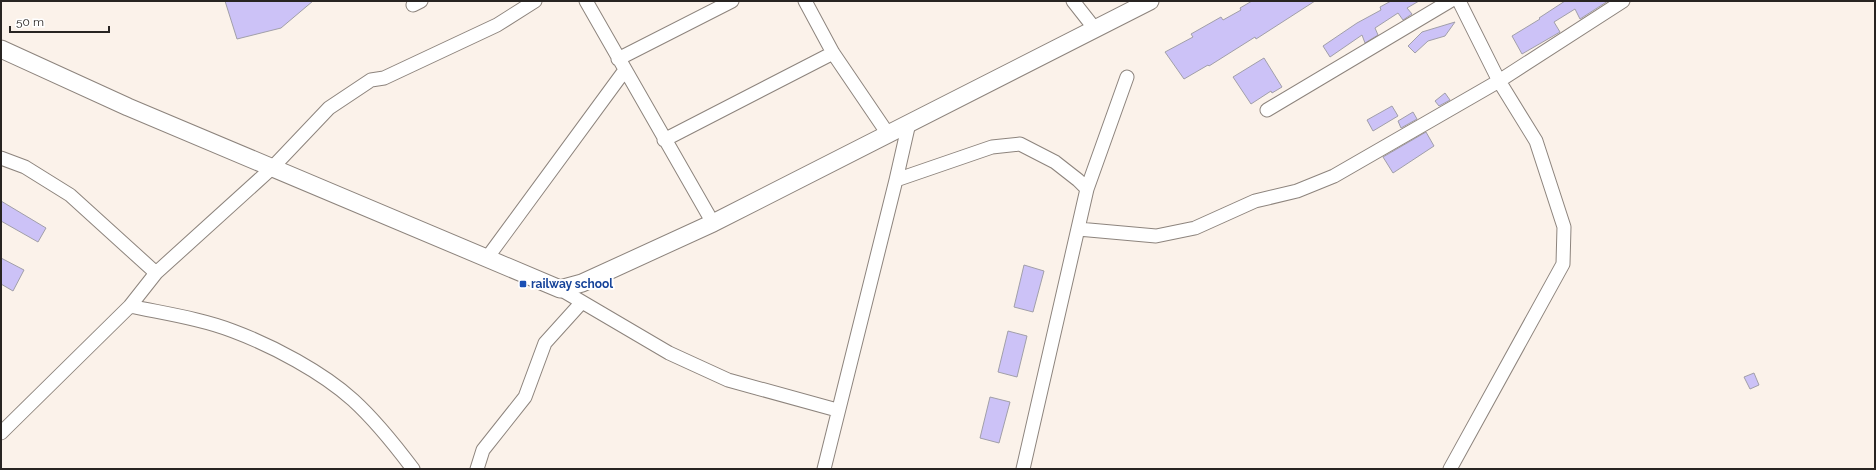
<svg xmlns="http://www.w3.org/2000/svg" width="1876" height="470" font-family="Raleway,sans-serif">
	<rect width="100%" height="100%" fill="#fbf2ea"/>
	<path fill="#ccc2f7" stroke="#a19fa9" d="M 225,1 L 313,1 L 281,28 L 237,39 Z
		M 1252,1 L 1315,1 L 1256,39 L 1255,37 L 1209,66 L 1208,65 L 1184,79 L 1165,52 L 1193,37 L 1191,34 L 1221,17 L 1223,20 L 1241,10 L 1240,8 Z
		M 1391,1 L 1419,1 L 1407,8 L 1412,14 L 1403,20 L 1398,13 L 1375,28 L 1378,35 L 1365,43 L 1362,35 L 1330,57 L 1323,46 L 1357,23 L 1381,10 L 1380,7 Z
		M 1565,1 L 1608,1 L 1580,19 L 1575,9 L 1554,22 L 1560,32 L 1522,54 L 1512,36 L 1540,19 L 1539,18 Z
		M 1455,22 L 1445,36 L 1428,41 L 1415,53 L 1408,46 L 1422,32 Z
		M 1264,58 L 1282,87 L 1272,93 L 1271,91 L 1251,104 L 1233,77 Z
		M 1445,93 L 1450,100 L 1439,106 L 1435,101 Z
		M 1392,106 L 1398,116 L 1373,131 L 1367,120 Z
		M 1413,112 L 1417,119 L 1401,128 L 1398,121 Z
		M 1426,132 L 1434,146 L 1393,173 L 1383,157 Z
		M 1,201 L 46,228 L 38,242 L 1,221 Z
		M 1,258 L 24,270 L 13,291 L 1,284 Z
		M 1024,265 L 1044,271 L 1033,312 L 1014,307 Z
		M 1008,331 L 1027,336 L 1017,377 L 998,372 Z
		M 1754,373 L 1759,385 L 1750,389 L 1744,377 Z
		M 990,397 L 1010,402 L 999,443 L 980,438 Z"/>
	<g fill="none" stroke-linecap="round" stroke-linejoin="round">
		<g stroke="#8d847d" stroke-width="15">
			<path id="minor" d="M 586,1 L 713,223
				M 805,1 L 833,53 L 888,134
				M 1073,1 L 1095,29
				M 413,5 L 421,1
				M 618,59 L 732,1
				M 1267,110 L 1450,1
				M 664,140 L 833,53
				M 1,158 L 25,167 L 70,195 L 156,273
				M 896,180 L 992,147 L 1020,144 L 1055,162 L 1078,180 L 1087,189
				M 1078,229 L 1156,236 L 1195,228 L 1255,201 L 1297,191 L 1334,176 L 1499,81 L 1623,1
				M 487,258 L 625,70
				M 560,289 L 669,353 L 728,380 L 837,410
				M 1,433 L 130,306
				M 413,469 C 395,445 376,421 353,400 C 322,372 273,346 233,331 C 203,319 162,313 130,306 L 156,273 L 272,168 L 329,108 L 371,80 L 384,78 L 497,25 L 535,1
				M 477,469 L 483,450 L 525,397 L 545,343 L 582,302
				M 824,469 L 896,180 L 909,123
				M 1023,469 L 1087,189 L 1127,77
				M 1450,469 L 1563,264 L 1564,227 L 1536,141 L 1499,81 L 1459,1"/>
		</g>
		<g stroke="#8d847d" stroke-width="19">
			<path id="major" d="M 1,49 L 128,107 L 560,289 L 582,283 L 713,223 L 1150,1"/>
		</g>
		<use href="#minor" stroke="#fff" stroke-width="13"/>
		<use href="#major" stroke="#fff" stroke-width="17"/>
	</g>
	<rect fill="#1a4fb4" stroke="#fff" stroke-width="1.5" x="519" y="280" width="8" height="8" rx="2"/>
	<g text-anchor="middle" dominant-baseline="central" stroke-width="4" stroke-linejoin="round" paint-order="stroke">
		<g font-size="12" font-weight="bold" fill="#164399" stroke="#fff" text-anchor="start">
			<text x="531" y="284">railway school</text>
		</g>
	</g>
	<rect width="1876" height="470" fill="none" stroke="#282422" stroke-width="4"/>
	<path d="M10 26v6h99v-6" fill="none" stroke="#282422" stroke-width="2"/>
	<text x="16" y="26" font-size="12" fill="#282422" stroke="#ffffff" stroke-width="3" paint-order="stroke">50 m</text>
</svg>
